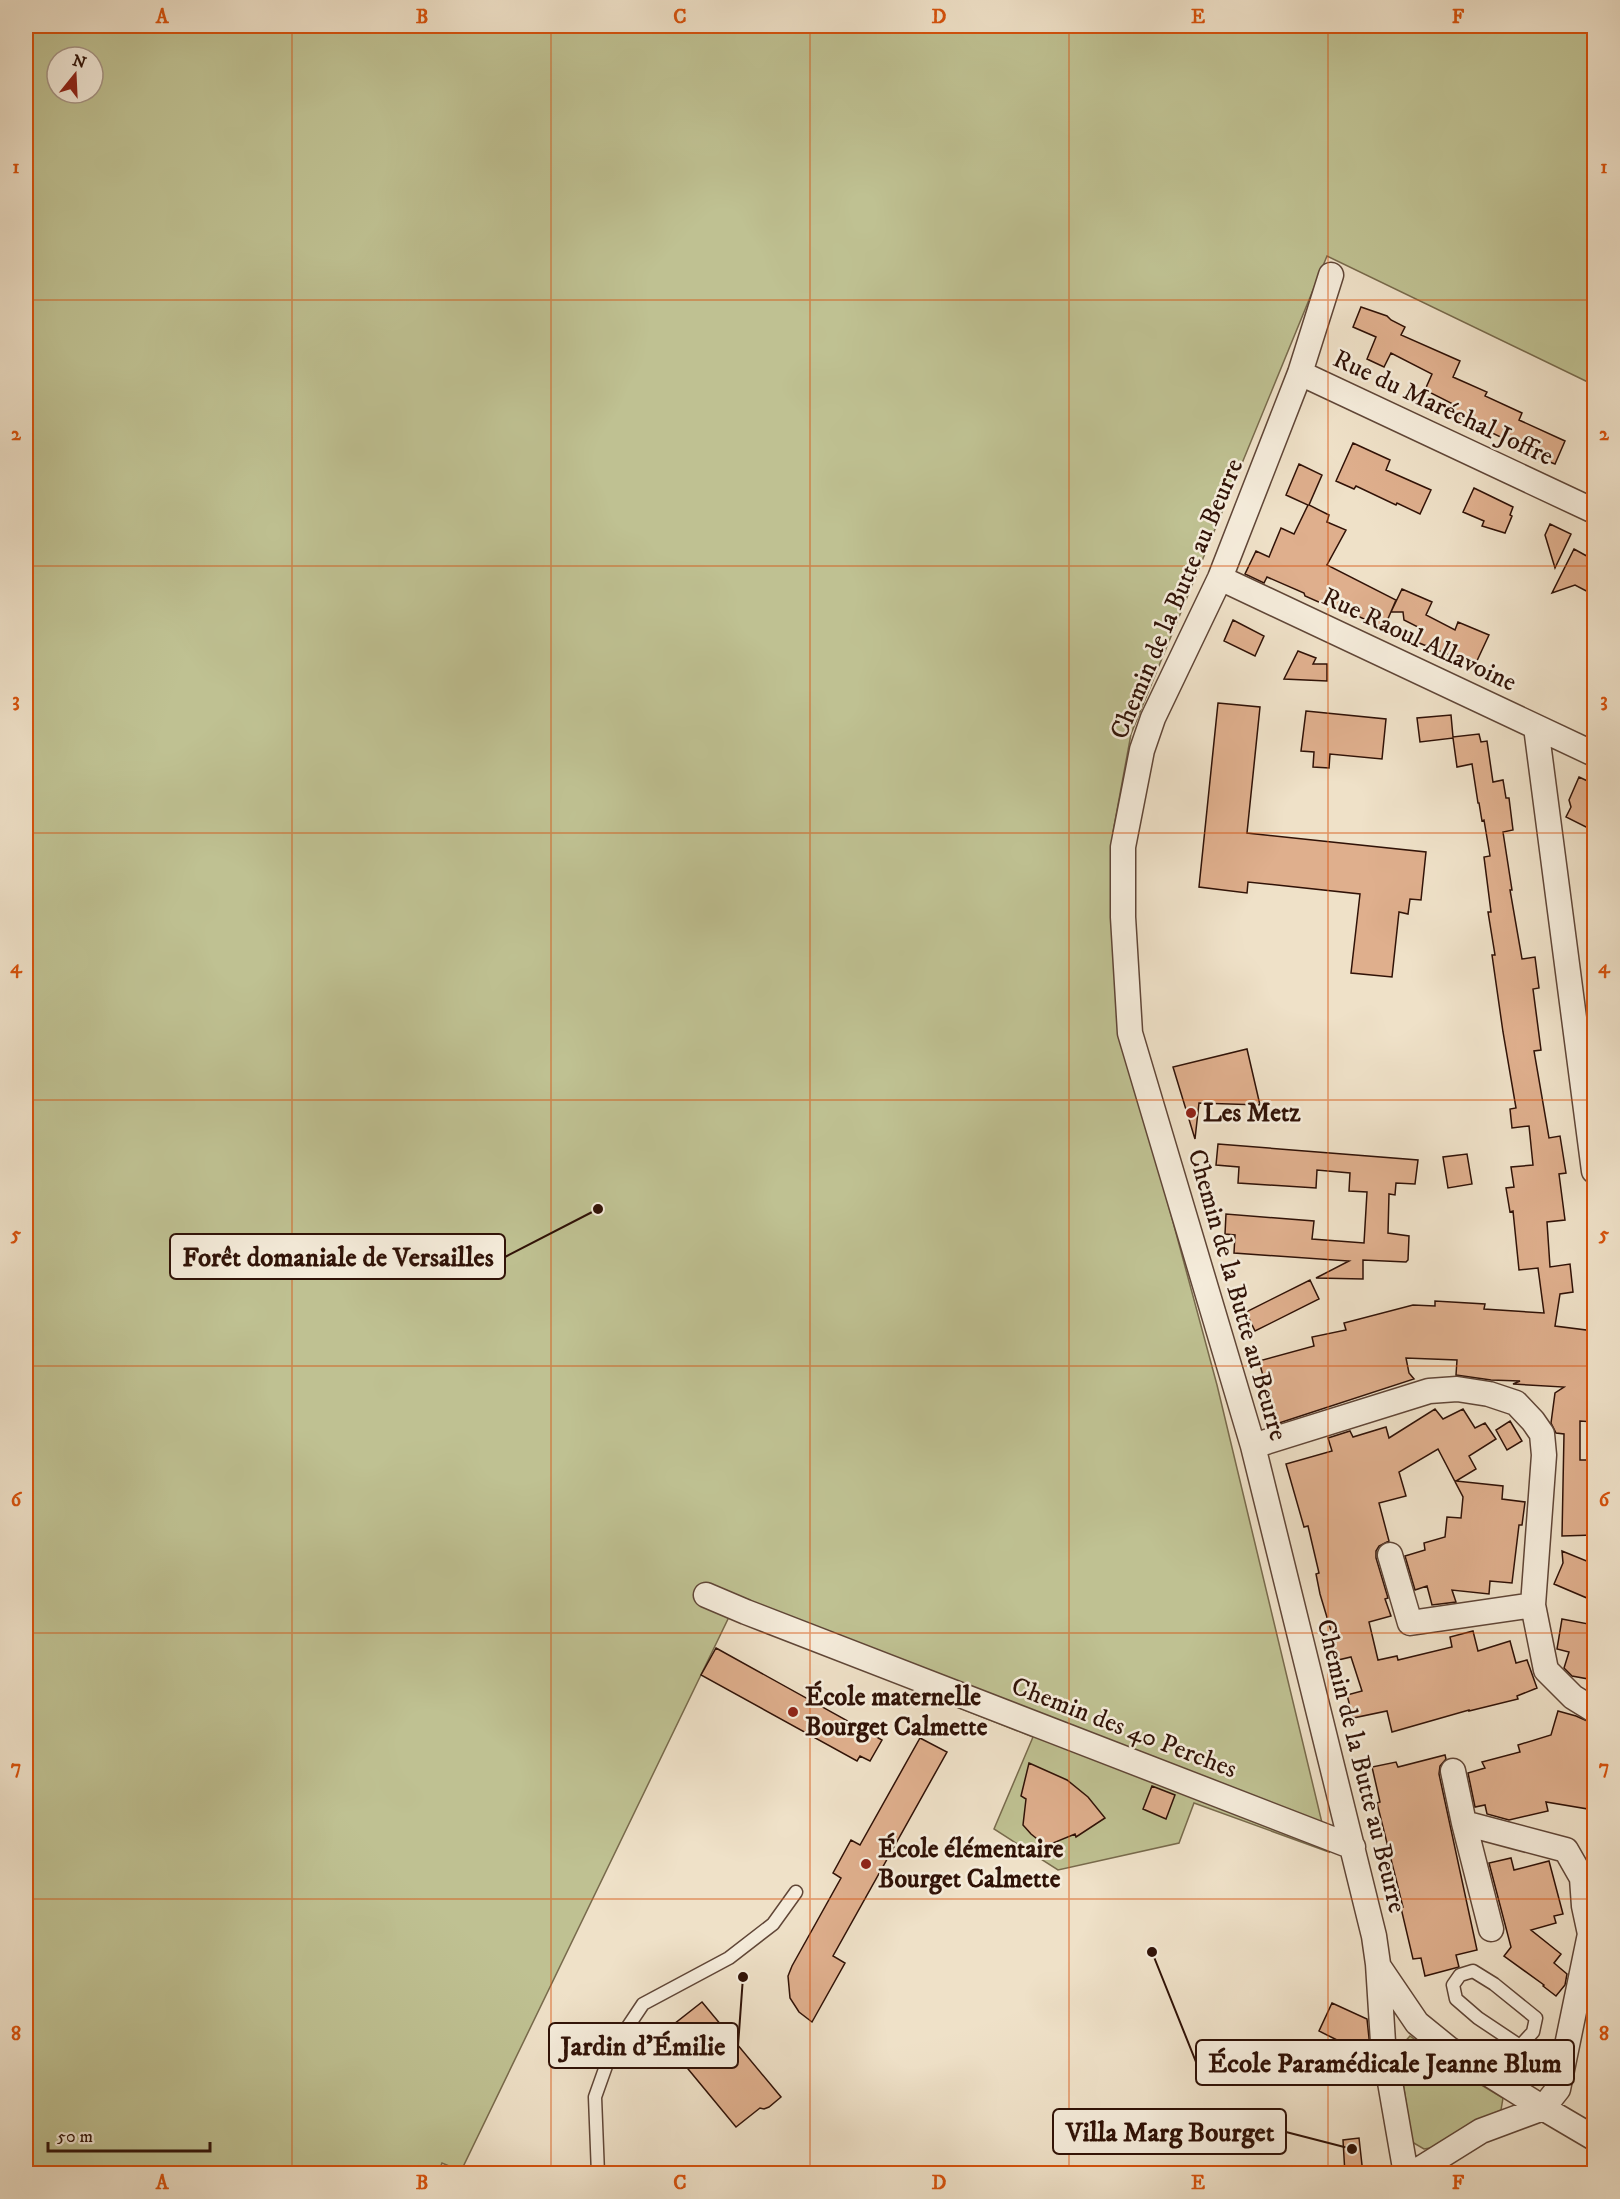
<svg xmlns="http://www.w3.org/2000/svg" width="1620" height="2199" font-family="'IM FELL DW Pica',serif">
	<rect width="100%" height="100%" fill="#efe1c8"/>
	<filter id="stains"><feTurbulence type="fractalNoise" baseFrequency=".00333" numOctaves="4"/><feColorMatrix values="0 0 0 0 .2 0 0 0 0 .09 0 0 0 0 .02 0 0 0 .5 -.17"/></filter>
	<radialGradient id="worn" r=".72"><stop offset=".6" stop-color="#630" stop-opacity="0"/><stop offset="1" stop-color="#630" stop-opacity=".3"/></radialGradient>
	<path fill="#bfc192" stroke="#786a4c" stroke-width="1.5" fill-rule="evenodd" d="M 26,26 L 1594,26 L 1594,385 L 1327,256 L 1131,734 L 1113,832 L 1122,1033 L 1217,1385 L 1329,1852 L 1194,1803 L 1179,1843 L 1058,1870 L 994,1829 L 1033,1737 L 729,1617 L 461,2171 L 442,2163 L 438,2174 L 26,2174 ZM 57,57 L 93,57 L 93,93 L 57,93 Z
		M 1410,2036 L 1460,2072 L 1503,2098 L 1501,2110 L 1469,2126 L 1436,2147 L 1424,2149 L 1412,2142 L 1398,2049 Z"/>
	<path fill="#dfaf8d" stroke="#301207" stroke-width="1.5" d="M 1361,307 L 1387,316 L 1391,320 L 1405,327 L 1401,335 L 1460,361 L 1453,377 L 1487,392 L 1485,396 L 1522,413 L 1519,420 L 1565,441 L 1555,464 L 1511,447 L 1513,443 L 1472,423 L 1471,425 L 1448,414 L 1453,404 L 1425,390 L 1432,374 L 1391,353 L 1384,367 L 1367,359 L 1376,337 L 1353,327 Z
		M 1353,443 L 1390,460 L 1386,470 L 1431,490 L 1420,514 L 1397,503 L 1396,505 L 1356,486 L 1354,489 L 1336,481 Z
		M 1299,464 L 1322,475 L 1309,505 L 1329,515 L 1327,522 L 1346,530 L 1327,565 L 1396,600 L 1384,628 L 1340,608 L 1339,611 L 1305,596 L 1304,593 L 1267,577 L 1264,583 L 1245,574 L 1256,551 L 1269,557 L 1281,528 L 1294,534 L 1308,505 L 1286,495 Z
		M 1474,488 L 1513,507 L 1510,515 L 1512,516 L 1505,533 L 1482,526 L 1484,521 L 1463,512 Z
		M 1550,524 L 1571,534 L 1555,568 L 1545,535 Z
		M 1574,549 L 1594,560 L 1594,595 L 1575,585 L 1552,593 Z
		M 1402,589 L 1432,602 L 1426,615 L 1455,630 L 1458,622 L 1489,635 L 1475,665 L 1414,641 L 1420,628 L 1404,620 L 1403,612 L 1391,612 Z
		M 1233,620 L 1264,636 L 1255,656 L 1224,641 Z
		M 1298,651 L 1316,658 L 1313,664 L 1327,664 L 1327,681 L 1284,679 Z
		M 1218,703 L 1260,707 L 1247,833 L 1426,852 L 1421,900 L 1410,899 L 1408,914 L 1399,912 L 1392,977 L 1351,973 L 1360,894 L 1248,882 L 1247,893 L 1199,887 Z
		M 1306,711 L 1386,719 L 1382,759 L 1330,754 L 1329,768 L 1313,767 L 1314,752 L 1301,751 Z
		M 1451,715 L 1453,737 L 1479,734 L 1481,742 L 1487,741 L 1493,782 L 1503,780 L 1506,798 L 1509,798 L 1513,830 L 1503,832 L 1512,890 L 1510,890 L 1522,959 L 1535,957 L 1539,988 L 1533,989 L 1541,1050 L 1534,1051 L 1549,1138 L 1560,1136 L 1566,1173 L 1559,1174 L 1565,1220 L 1547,1222 L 1550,1267 L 1570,1264 L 1573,1292 L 1560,1294 L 1555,1326 L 1594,1331 L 1594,1422 L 1580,1421 L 1580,1460 L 1594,1460 L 1594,1535 L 1562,1536 L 1564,1434 L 1556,1433 L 1551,1423 L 1555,1393 L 1564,1387 L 1513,1384 L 1520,1381 L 1491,1380 L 1456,1375 L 1457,1360 L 1406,1358 L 1409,1373 L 1414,1379 L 1276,1424 L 1259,1361 L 1314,1346 L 1312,1337 L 1346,1330 L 1344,1323 L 1413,1305 L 1435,1306 L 1435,1301 L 1485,1304 L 1484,1309 L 1544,1313 L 1538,1268 L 1519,1270 L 1513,1211 L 1510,1212 L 1506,1188 L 1514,1187 L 1511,1167 L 1533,1165 L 1529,1126 L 1512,1128 L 1510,1109 L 1516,1108 L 1503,1032 L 1492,955 L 1495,955 L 1488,912 L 1491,912 L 1484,857 L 1490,856 L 1484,820 L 1482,821 L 1479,803 L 1478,803 L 1472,764 L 1457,767 L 1453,738 L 1420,742 L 1417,718 Z
		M 1579,777 L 1594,784 L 1594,831 L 1566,817 L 1571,807 L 1569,800 Z
		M 1247,1049 L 1260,1105 L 1199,1103 L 1195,1139 L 1173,1067 Z
		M 1218,1144 L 1418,1160 L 1415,1184 L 1396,1183 L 1395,1195 L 1389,1194 L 1388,1233 L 1409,1236 L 1408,1260 L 1406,1262 L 1363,1260 L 1363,1279 L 1316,1278 L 1349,1261 L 1234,1253 L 1235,1235 L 1225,1234 L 1226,1214 L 1314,1221 L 1312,1239 L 1364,1243 L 1367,1192 L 1349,1191 L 1350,1173 L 1317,1170 L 1316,1188 L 1238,1183 L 1239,1167 L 1216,1165 Z
		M 1467,1154 L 1472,1184 L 1448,1188 L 1443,1157 Z
		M 1310,1280 L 1319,1299 L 1255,1331 L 1246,1312 Z
		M 1435,1409 L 1443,1419 L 1463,1409 L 1475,1428 L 1485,1423 L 1496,1439 L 1469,1456 L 1476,1469 L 1456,1481 L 1503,1486 L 1502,1499 L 1525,1502 L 1522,1525 L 1519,1525 L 1512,1583 L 1490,1581 L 1489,1594 L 1452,1590 L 1456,1602 L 1432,1605 L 1427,1586 L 1415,1590 L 1405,1556 L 1425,1550 L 1424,1543 L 1445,1537 L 1447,1517 L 1461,1518 L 1463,1497 L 1438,1449 L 1399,1472 L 1406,1496 L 1379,1503 L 1389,1541 L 1379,1546 L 1376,1551 L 1376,1558 L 1388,1598 L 1385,1599 L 1391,1616 L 1369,1622 L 1378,1660 L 1397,1656 L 1398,1660 L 1452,1647 L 1450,1637 L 1473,1631 L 1478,1651 L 1510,1641 L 1516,1663 L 1527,1660 L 1537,1688 L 1517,1696 L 1518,1699 L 1469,1711 L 1469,1710 L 1392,1732 L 1387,1711 L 1353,1718 L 1347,1695 L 1362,1691 L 1351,1657 L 1338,1660 L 1334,1645 L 1335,1644 L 1320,1594 L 1316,1574 L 1319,1573 L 1308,1526 L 1304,1527 L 1286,1464 L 1332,1451 L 1328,1438 L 1350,1431 L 1353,1437 L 1386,1427 L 1389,1438 Z
		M 1510,1421 L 1522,1441 L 1507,1450 L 1496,1430 Z
		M 1562,1551 L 1594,1564 L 1594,1601 L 1554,1584 L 1563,1563 Z
		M 1562,1619 L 1594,1625 L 1594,1680 L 1572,1676 L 1564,1668 L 1569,1652 L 1557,1649 Z
		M 716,1648 L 882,1740 L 870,1761 L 860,1756 L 857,1761 L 701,1675 Z
		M 1558,1711 L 1576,1716 L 1594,1724 L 1594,1810 L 1546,1802 L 1548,1811 L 1509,1820 L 1487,1814 L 1485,1805 L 1475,1807 L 1468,1773 L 1485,1768 L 1482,1762 L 1520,1752 L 1518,1745 L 1551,1735 Z
		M 920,1738 L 947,1752 L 833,1956 L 845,1963 L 812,2022 L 799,2012 L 790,1998 L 788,1976 L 792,1966 L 841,1878 L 833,1873 L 851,1840 L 860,1845 Z
		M 1445,1755 L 1446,1759 L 1440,1766 L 1439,1774 L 1477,1950 L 1456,1955 L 1459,1967 L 1425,1976 L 1421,1958 L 1413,1959 L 1401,1908 L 1403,1907 L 1377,1803 L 1380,1802 L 1372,1767 L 1396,1762 L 1398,1767 Z
		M 1029,1763 L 1067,1780 L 1088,1797 L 1105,1818 L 1076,1837 L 1075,1834 L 1046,1846 L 1031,1834 L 1023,1825 L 1026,1799 L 1021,1796 Z
		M 1152,1786 L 1175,1795 L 1166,1819 L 1143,1809 Z
		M 1511,1858 L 1514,1870 L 1549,1861 L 1563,1914 L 1554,1916 L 1556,1923 L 1531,1930 L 1561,1954 L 1554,1963 L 1567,1974 L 1565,1985 L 1556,1996 L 1543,1986 L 1544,1985 L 1504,1956 L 1511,1947 L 1489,1863 Z
		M 702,2002 L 781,2097 L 769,2107 L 764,2109 L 760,2108 L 736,2127 L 660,2035 Z
		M 1332,2003 L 1367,2019 L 1371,2057 L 1361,2051 L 1359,2055 L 1338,2045 L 1339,2041 L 1319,2031 Z
		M 1359,2138 L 1363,2174 L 1345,2174 L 1343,2140 Z"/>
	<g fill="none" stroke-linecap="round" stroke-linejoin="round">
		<g stroke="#604637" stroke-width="15">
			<path id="service" d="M 1516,2092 L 1520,2046 L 1478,2018 L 1456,1999 L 1453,1985 L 1460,1975 L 1473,1971 L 1494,1984 L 1536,2018 L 1533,2032 L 1520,2046
				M 598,2174 L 595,2097 L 611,2052 L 643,2004 L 729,1958 L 773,1924 L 796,1892"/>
		</g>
		<g stroke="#604637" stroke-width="27">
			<path id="minor" d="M 1331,275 L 1300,373 L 1220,578 L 1153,718 L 1142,750 L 1123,847 L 1123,917 L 1130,1033 L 1253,1446 L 1374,1936 L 1378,1964 L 1383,2042 L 1406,2174
				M 1300,373 L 1594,511
				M 1220,578 L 1594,754
				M 1536,727 L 1594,1171
				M 1253,1446 L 1429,1391 L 1457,1389 L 1489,1394 L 1516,1403 L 1533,1421 L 1542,1434 L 1544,1455 L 1533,1605 L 1546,1670 L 1573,1697 L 1594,1710
				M 1390,1555 L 1410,1623 L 1533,1605
				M 706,1595 L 746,1612 L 1353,1847
				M 1453,1771 L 1464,1823
				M 1491,1929 L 1464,1823 L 1566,1850 L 1582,1878 L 1584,1906 L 1590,1934
				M 1379,1967 L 1417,2023 L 1449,2049 L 1543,2108 L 1594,2138
				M 1543,2108 L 1558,2089 L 1590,1934 L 1594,1929
				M 1412,2174 L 1481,2131 L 1543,2108"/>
		</g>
		<use href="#service" stroke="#f5ecdb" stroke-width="12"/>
		<use href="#minor" stroke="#f5ecdb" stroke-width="24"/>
	</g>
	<path fill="none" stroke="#d6520c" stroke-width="1.5" stroke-opacity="0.55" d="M 292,26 L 292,2174M 551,26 L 551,2174M 810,26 L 810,2174M 1069,26 L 1069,2174M 1328,26 L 1328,2174M 26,300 L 1594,300M 26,566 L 1594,566M 26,833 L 1594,833M 26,1100 L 1594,1100M 26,1366 L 1594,1366M 26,1633 L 1594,1633M 26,1899 L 1594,1899"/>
	<g fill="#8f2418" stroke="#f5ecdb" stroke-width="2">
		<circle cx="1191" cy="1113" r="6"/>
		<circle cx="793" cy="1712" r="6"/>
		<circle cx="866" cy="1864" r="6"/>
	</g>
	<g text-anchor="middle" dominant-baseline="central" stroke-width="5" stroke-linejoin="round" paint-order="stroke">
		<g font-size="26" fill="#301207" stroke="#f5ecdb">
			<text transform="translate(1443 408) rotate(25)">Rue du Maréchal Joffre</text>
			<text transform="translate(1177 599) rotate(-67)">Chemin de la Butte au Beurre</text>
			<text transform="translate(1419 640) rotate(25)">Rue Raoul Allavoine</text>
			<text transform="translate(1237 1295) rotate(74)">Chemin de la Butte au Beurre</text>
			<text transform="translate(1124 1728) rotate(21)">Chemin des 40 Perches</text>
			<text transform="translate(1361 1766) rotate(76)">Chemin de la Butte au Beurre</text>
		</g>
		<g font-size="26" font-weight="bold" fill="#301207" stroke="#f5ecdb" text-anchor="start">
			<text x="1203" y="1113">Les Metz</text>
			<text x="805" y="1697">École maternelle<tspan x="805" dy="30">Bourget Calmette</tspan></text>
			<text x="878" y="1849">École élémentaire<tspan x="878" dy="30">Bourget Calmette</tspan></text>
		</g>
	</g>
	<path fill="none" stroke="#301207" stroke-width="2" d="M598 1209L505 1257M743 1977L738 2046M1152 1952L1196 2062M1352 2149L1286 2132"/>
	<g fill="#301207" stroke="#f5ecdb" stroke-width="2">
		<circle cx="598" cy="1209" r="6"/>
		<circle cx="743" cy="1977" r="6"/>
		<circle cx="1152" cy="1952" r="6"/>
		<circle cx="1352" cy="2149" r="6"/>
	</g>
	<g fill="#f5ecdb" stroke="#301207" stroke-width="2">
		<rect x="170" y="1234" width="335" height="45" rx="6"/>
		<rect x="549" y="2023" width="189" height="45" rx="6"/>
		<rect x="1196" y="2040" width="378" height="45" rx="6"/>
		<rect x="1053" y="2109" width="233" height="45" rx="6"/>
	</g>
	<g font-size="27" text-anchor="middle" font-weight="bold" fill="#301207">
		<text x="338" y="1266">Forêt domaniale de Versailles</text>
		<text x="643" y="2055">Jardin d'Émilie</text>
		<text x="1385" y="2072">École Paramédicale Jeanne Blum</text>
		<text x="1170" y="2141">Villa Marg Bourget</text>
	</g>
	<rect width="1620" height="2199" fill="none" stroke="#efe1c8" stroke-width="66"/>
	<g transform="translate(75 75) rotate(18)"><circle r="28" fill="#f5ecdb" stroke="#a69586" stroke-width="1.5"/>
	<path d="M0-4.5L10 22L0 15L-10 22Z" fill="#8f2418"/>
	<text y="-9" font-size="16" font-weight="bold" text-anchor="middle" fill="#301207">N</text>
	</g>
	<path d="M48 2142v9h162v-9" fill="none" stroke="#301207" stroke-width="3"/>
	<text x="57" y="2142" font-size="18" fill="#301207" stroke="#f5ecdb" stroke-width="4.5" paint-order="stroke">50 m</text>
	<rect x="33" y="33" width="1554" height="2133" fill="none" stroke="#d6520c" stroke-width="2"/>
	<g font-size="20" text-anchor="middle" font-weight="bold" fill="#d6520c">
		<text x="162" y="23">A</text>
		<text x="422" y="23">B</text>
		<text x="680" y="23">C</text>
		<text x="939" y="23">D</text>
		<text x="1198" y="23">E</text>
		<text x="1458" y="23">F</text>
		<text x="16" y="173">1</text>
		<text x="1604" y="173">1</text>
		<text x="16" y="440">2</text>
		<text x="1604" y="440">2</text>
		<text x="16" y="706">3</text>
		<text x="1604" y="706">3</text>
		<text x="16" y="973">4</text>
		<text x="1604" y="973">4</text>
		<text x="16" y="1240">5</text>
		<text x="1604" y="1240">5</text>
		<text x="16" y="1506">6</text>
		<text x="1604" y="1506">6</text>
		<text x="16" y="1773">7</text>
		<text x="1604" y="1773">7</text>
		<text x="16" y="2040">8</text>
		<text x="1604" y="2040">8</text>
		<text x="162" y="2189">A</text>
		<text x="422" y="2189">B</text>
		<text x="680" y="2189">C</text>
		<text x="939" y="2189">D</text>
		<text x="1198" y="2189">E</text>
		<text x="1458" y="2189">F</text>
	</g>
	<rect width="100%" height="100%" filter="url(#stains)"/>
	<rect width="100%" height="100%" fill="url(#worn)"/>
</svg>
